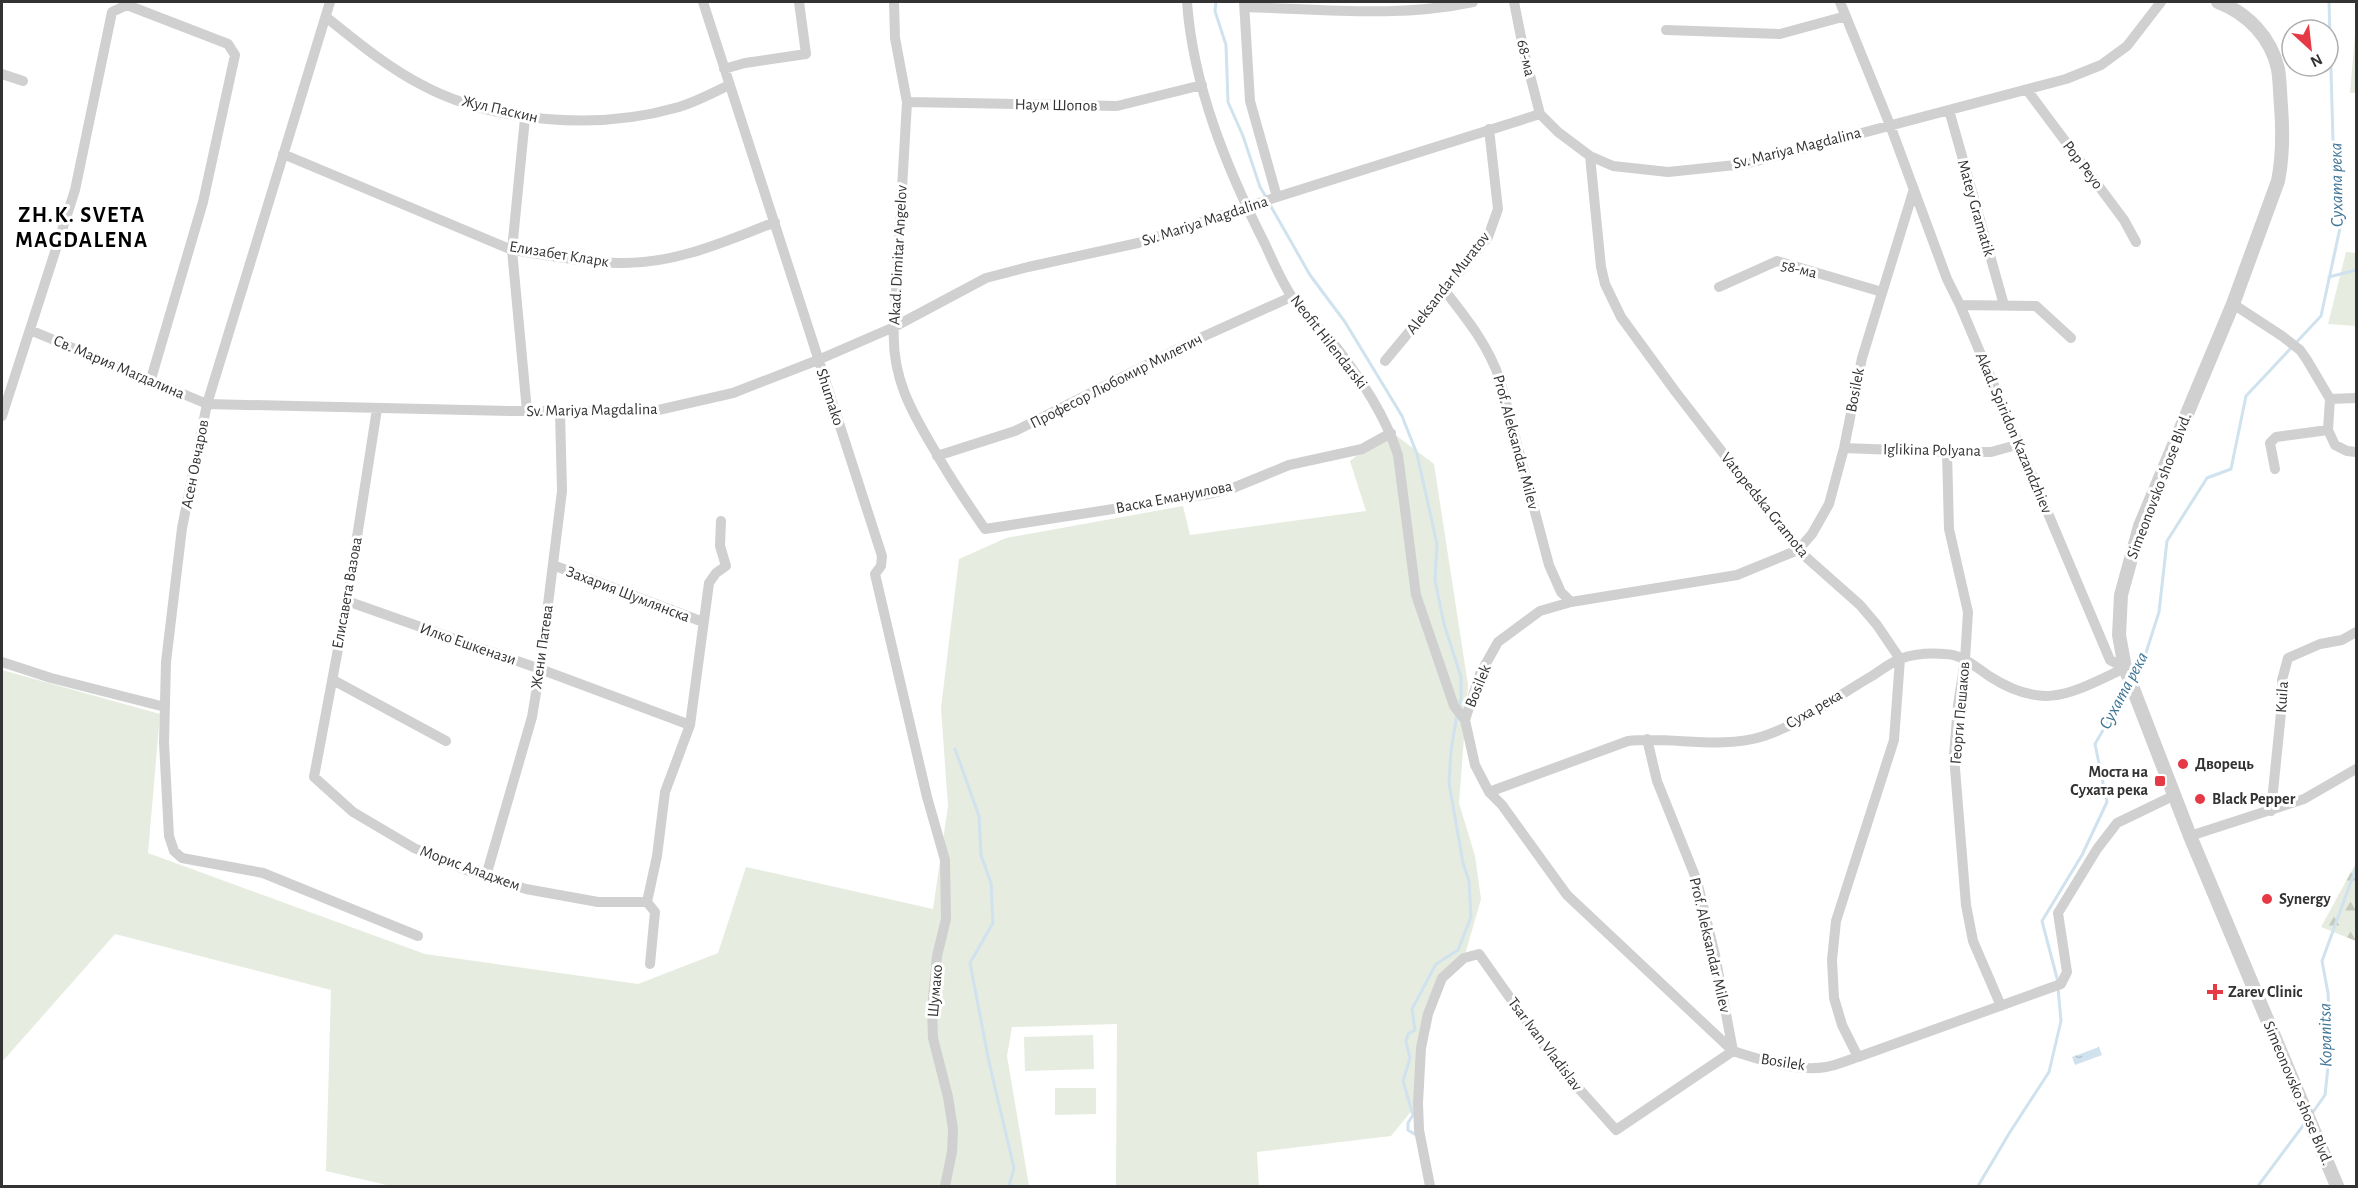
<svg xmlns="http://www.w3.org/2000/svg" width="2358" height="1188" font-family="'Alegreya Sans',sans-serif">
	<defs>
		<pattern id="forest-firs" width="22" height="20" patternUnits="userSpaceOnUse" patternTransform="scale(1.5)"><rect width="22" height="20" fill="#e6ecdf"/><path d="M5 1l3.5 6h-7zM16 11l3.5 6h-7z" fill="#c6cbc0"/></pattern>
		<pattern id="water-ripples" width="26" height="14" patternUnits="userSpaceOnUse" patternTransform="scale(1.5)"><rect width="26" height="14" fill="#cfe2ee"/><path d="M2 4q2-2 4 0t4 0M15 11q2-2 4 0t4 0" fill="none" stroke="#b2c2cd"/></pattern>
	</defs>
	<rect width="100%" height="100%" fill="#fff"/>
	<path fill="#e6ecdf" d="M 2356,23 L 2356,93 L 2350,93 Z
		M 2346,252 L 2356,253 L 2356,326 L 2328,324 Z
		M 1389,430 L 1434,464 L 1468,685 L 1459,803 L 1475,856 L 1481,899 L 1464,958 L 1442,978 L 1428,1014 L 1418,1103 L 1391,1136 L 1257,1152 L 1259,1186 L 1116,1186 L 1117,1024 L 1012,1027 L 1007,1056 L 1029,1186 L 391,1186 L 326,1171 L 331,990 L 115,934 L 2,1062 L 2,670 L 160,714 L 148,853 L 425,954 L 638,984 L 718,953 L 746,867 L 933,909 L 948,806 L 941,708 L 959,559 L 1006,538 L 1183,506 L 1190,535 L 1366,511 L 1350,461 Z
		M 1093,1035 L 1094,1069 L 1025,1071 L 1024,1037 Z
		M 1055,1088 L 1096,1088 L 1096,1114 L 1055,1115 Z"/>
	<path fill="url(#forest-firs)" d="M 2356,863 L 2356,941 L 2321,927 Z"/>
	<path fill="url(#water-ripples)" d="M 2099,1047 L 2102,1055 L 2075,1065 L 2072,1057 Z"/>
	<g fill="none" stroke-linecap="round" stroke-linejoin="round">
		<path stroke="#cfe2ee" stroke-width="3" d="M 1216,2 L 1215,11 L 1226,45 L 1228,102 L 1243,136 L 1260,187 L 1266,197
			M 1269,203 L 1310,275 L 1345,322 L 1402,416 L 1417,454 L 1437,544 L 1435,580 L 1444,624 L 1461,677 L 1461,697 L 1459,707
			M 2329,277 L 2356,270
			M 2134,676 L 2144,659 L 2159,612 L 2167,541 L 2207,478 L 2231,469 L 2246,396 L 2321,316 L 2340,228 L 2334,175 L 2329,2
			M 955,749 L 979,816 L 981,855 L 991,883 L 993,923 L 970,963 L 989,1062 L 1014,1168 L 1009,1186
			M 2058,982 L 2042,921 L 2082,855 L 2107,802 L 2095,744 L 2128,687
			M 2311,1115 L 2325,1095 L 2328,1067 L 2330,1032 L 2328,993 L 2322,961 L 2356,868
			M 1416,1135 L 1408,1130 L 1408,1123 L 1413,1115 L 1403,1081 L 1410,1058 L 1406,1042 L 1408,1034 L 1415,1030 L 1412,1009 L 1436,964 L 1458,950 L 1471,917 L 1469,881 L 1463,863 L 1449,783 L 1451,751 L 1457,714
			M 1978,1186 L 2010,1132 L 2049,1072 L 2061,1021 L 2058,988
			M 2258,1186 L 2305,1123"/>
		<path stroke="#d0d0d0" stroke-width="10" d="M 330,2 L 207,404 L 182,528 L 166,662 L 164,743 L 169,836 L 174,851 L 182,858 L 263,873 L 418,936
			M 703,2 L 882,556 L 881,566 L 875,574 L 927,797 L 945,860 L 946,919 L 937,956 L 932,1009 L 933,1038 L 948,1097 L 953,1129 L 952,1152 L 945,1186
			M 894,2 L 895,38 L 907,102 L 894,327 C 891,376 911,411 935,451 C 950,478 967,503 985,529 L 1209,494 L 1233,488 L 1289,465 L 1362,449 L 1391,433
			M 1187,2 C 1193,86 1227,169 1265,244 C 1273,261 1281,281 1292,297 C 1305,315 1323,331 1337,348 C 1362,381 1385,415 1398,455 L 1416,595 L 1454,706 L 1465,720
			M 1244,2 L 1250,101 L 1277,197
			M 1514,2 L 1524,52 L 1540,114
			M 1840,2 L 1890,125 L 1947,279 L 1960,305 L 2110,660 L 2125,668
			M 1245,7 C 1321,9 1399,18 1473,2
			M 326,17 C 356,41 387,67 422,85 C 493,123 598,130 675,108 C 694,103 712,93 729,85
			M 1666,30 L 1780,34 L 1846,16
			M 724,69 L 745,63 L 806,54 L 799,2
			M 2,74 L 23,81
			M 2027,90 L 2124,220 L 2136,242
			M 907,102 L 1117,106 L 1202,85
			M 1949,110 L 2004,305
			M 525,118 L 512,250 L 527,411
			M 283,154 L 512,250 C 547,255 582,262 617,263 C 672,265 725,242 775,222
			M 1590,156 L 1601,267 L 1605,284 L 1621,317 L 1675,391 L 1798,550 L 1860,605 L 1877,625 L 1900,659 L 1894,740 L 1836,921 L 1832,960 L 1834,998 L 1842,1025 L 1858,1057
			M 1914,189 L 1862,358 L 1844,448 L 1829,504 L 1812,534 L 1798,550 L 1737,575 L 1571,602 L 1540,611 L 1498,642 L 1480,674 L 1465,720 L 1475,765 L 1489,792 L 1502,805 L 1567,895 L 1733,1051 C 1761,1060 1796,1072 1826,1067 C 1837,1065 1848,1060 1858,1057 L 2061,984 L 2067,972 L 2058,913 L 2097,849 L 2117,823 L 2175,795
			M 1719,287 L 1777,261 L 1882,292
			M 1445,291 C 1467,319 1488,345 1500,380 L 1549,565 L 1561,592 L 1571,602
			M 2233,304 L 2282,336 L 2300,350 L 2307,360 L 2330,399 L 2328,430 L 2335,445 L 2347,451 L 2356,452
			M 1960,305 L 2036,306 L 2071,338
			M 30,330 L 207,404 L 510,411 L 654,411 L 733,393 L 818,360 L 894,327 L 986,278 L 1028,267 L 1138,243 L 1277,197 L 1540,114 L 1558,132 L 1590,156 L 1613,166 L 1668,172 L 1745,164 L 2066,79 L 2101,65 L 2127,46 L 2161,2
			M 1385,361 L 1488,237 L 1498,209 L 1489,129
			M 2330,399 L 2356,398
			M 377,409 L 347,601 L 314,777 L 353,812 L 414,848 L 466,870 L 526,889 L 598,902 L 647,902
			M 2,416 L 75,190 L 112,12 L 127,5 L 228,44 L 235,55 L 203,202 L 151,379
			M 1844,448 L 1947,452 L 1991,452 L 2020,444
			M 1947,452 L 1949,529 L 1968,612 L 1965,660 L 1958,705 L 1954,756 L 1966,905 L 1973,941 L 2001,1006
			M 937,456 L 1015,431 L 1200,338 L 1291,297
			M 2275,469 L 2270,443 L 2276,437 L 2328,430
			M 553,565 L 703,622
			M 347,601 L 540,669 L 690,725
			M 2,662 L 51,678 L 165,707
			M 333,680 L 446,741
			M 1489,792 L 1628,741 C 1672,736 1721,750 1764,736 C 1803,723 1837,696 1872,676 C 1881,670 1890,663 1900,659 C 1913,654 1930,653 1945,654 C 1961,654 1976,667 1989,676 C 2045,712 2071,693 2125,668
			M 2271,811 L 2282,703 L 2282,680 L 2288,658 L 2320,644 L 2342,640 L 2356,632
			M 2190,836 L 2304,799 L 2356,769
			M 486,876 L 532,717 L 540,669 L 562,491 L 560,412
			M 650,964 L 655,912 L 647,902 L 657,856 L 665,792 L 690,725 L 709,583 L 716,573 L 726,566 L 720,546 L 721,521
			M 1430,1186 L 1419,1130 L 1418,1103 L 1421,1048 L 1428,1014 L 1442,978 L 1464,958 L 1479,954 L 1556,1063 L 1616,1130 L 1733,1051 L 1715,955 L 1697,881 L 1657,781 L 1647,739"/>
		<path stroke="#d0d0d0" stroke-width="14" d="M 2218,2 C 2247,13 2271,37 2278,69 C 2280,81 2280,94 2281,106 C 2283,132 2283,156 2278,181 L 2233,304 L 2140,526 L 2121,595 L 2119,635 L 2125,668 L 2190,836 L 2337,1186"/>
	</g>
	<g fill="#e63946" stroke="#fff" stroke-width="2">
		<circle cx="2183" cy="764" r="6"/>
		<rect x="2154" y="775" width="12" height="12" rx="3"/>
		<circle cx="2200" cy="799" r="6"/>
		<circle cx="2267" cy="899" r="6"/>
		<path d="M2212 983h6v6h6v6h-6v6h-6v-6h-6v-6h6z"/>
	</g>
	<g text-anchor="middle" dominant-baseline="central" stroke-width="6" stroke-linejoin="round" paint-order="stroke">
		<g font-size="16" fill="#333" stroke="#fff">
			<text transform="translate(1526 58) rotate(77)">68-ма</text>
			<text transform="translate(1056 105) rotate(1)">Наум Шопов</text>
			<text transform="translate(500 109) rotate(13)">Жул Паскин</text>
			<text transform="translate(1797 148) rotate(-14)">Sv. Mariya Magdalina</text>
			<text transform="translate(2083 165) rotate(53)">Pop Peyo</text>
			<text transform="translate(1976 208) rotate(74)">Matey Gramatik</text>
			<text transform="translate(1205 221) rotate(-18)">Sv. Mariya Magdalina</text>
			<text transform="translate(559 254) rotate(9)">Елизабет Кларк</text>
			<text transform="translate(898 255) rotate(-87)">Akad. Dimitar Angelov</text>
			<text transform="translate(1799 269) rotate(14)">58-ма</text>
			<text transform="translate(1448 283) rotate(-52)">Aleksandar Muratov</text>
			<text transform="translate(1329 342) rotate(52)">Neofit Hilendarski</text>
			<text transform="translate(119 367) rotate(23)">Св. Мария Магдалина</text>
			<text transform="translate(1116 381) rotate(-27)">Професор Любомир Милетич</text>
			<text transform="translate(1855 390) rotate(-79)">Bosilek</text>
			<text transform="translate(830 397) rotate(72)">Shumako</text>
			<text transform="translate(592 410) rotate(-1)">Sv. Mariya Magdalina</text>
			<text transform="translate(2014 433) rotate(67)">Akad. Spiridon Kazandzhiev</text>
			<text transform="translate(1516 442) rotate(75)">Prof. Aleksandar Milev</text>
			<text transform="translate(1932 450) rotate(1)">Iglikina Polyana</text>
			<text transform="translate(195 464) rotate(-79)">Асен Овчаров</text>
			<text transform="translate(2159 486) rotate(-69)">Simeonovsko shose Blvd.</text>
			<text transform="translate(1174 497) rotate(-11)">Васка Емануилова</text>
			<text transform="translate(1765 505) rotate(51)">Vatopedska Gramota</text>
			<text transform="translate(347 593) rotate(-80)">Елисавета Вазова</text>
			<text transform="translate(628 594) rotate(21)">Захария Шумлянска</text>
			<text transform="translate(468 644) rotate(19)">Илко Ешкенази</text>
			<text transform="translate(542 647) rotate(-82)">Жени Патева</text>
			<text transform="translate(1478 686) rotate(-68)">Bosilek</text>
			<text transform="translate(2282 697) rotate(-86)">Kuila</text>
			<text transform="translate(1814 709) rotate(-30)">Суха река</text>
			<text transform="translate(1960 713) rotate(-85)">Георги Пешаков</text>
			<text transform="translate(470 868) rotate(20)">Морис Аладжем</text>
			<text transform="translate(1710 945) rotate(77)">Prof. Aleksandar Milev</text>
			<text transform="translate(935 991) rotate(-85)">Шумако</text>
			<text transform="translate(1545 1044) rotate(53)">Tsar Ivan Vladislav</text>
			<text transform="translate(1783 1062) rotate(9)">Bosilek</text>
			<text transform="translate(2298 1093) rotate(67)">Simeonovsko shose Blvd.</text>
		</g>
		<g font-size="16" font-weight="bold" fill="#333" stroke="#fff" text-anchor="start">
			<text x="2195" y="764">Дворець</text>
			<text x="2148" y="772" text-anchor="end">Моста на<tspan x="2148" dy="18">Сухата река</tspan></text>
			<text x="2212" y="799">Black Pepper</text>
			<text x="2279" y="899">Synergy</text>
			<text x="2228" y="992">Zarev Clinic</text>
		</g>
		<g font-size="18" font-style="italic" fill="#3f7597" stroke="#fff">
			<text transform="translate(2337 185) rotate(-91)">Сухата река</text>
			<text transform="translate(2124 691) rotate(-62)">Сухата река</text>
			<text transform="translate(2326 1035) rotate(-91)">Kopanitsa</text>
		</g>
		<g font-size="22" font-weight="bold" letter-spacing="1.5" fill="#000" stroke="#fff">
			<text x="82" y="215">ZH.K. SVETA<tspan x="82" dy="25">MAGDALENA</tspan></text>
		</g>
	</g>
	<rect width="2358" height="1188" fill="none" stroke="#333333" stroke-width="6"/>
	<g transform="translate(2310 48) rotate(153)"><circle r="28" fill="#ffffff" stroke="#adadad" stroke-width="1.5"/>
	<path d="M0-4.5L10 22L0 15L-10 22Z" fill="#e63946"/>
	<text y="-9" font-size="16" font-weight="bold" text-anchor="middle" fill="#333333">N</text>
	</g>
</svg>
